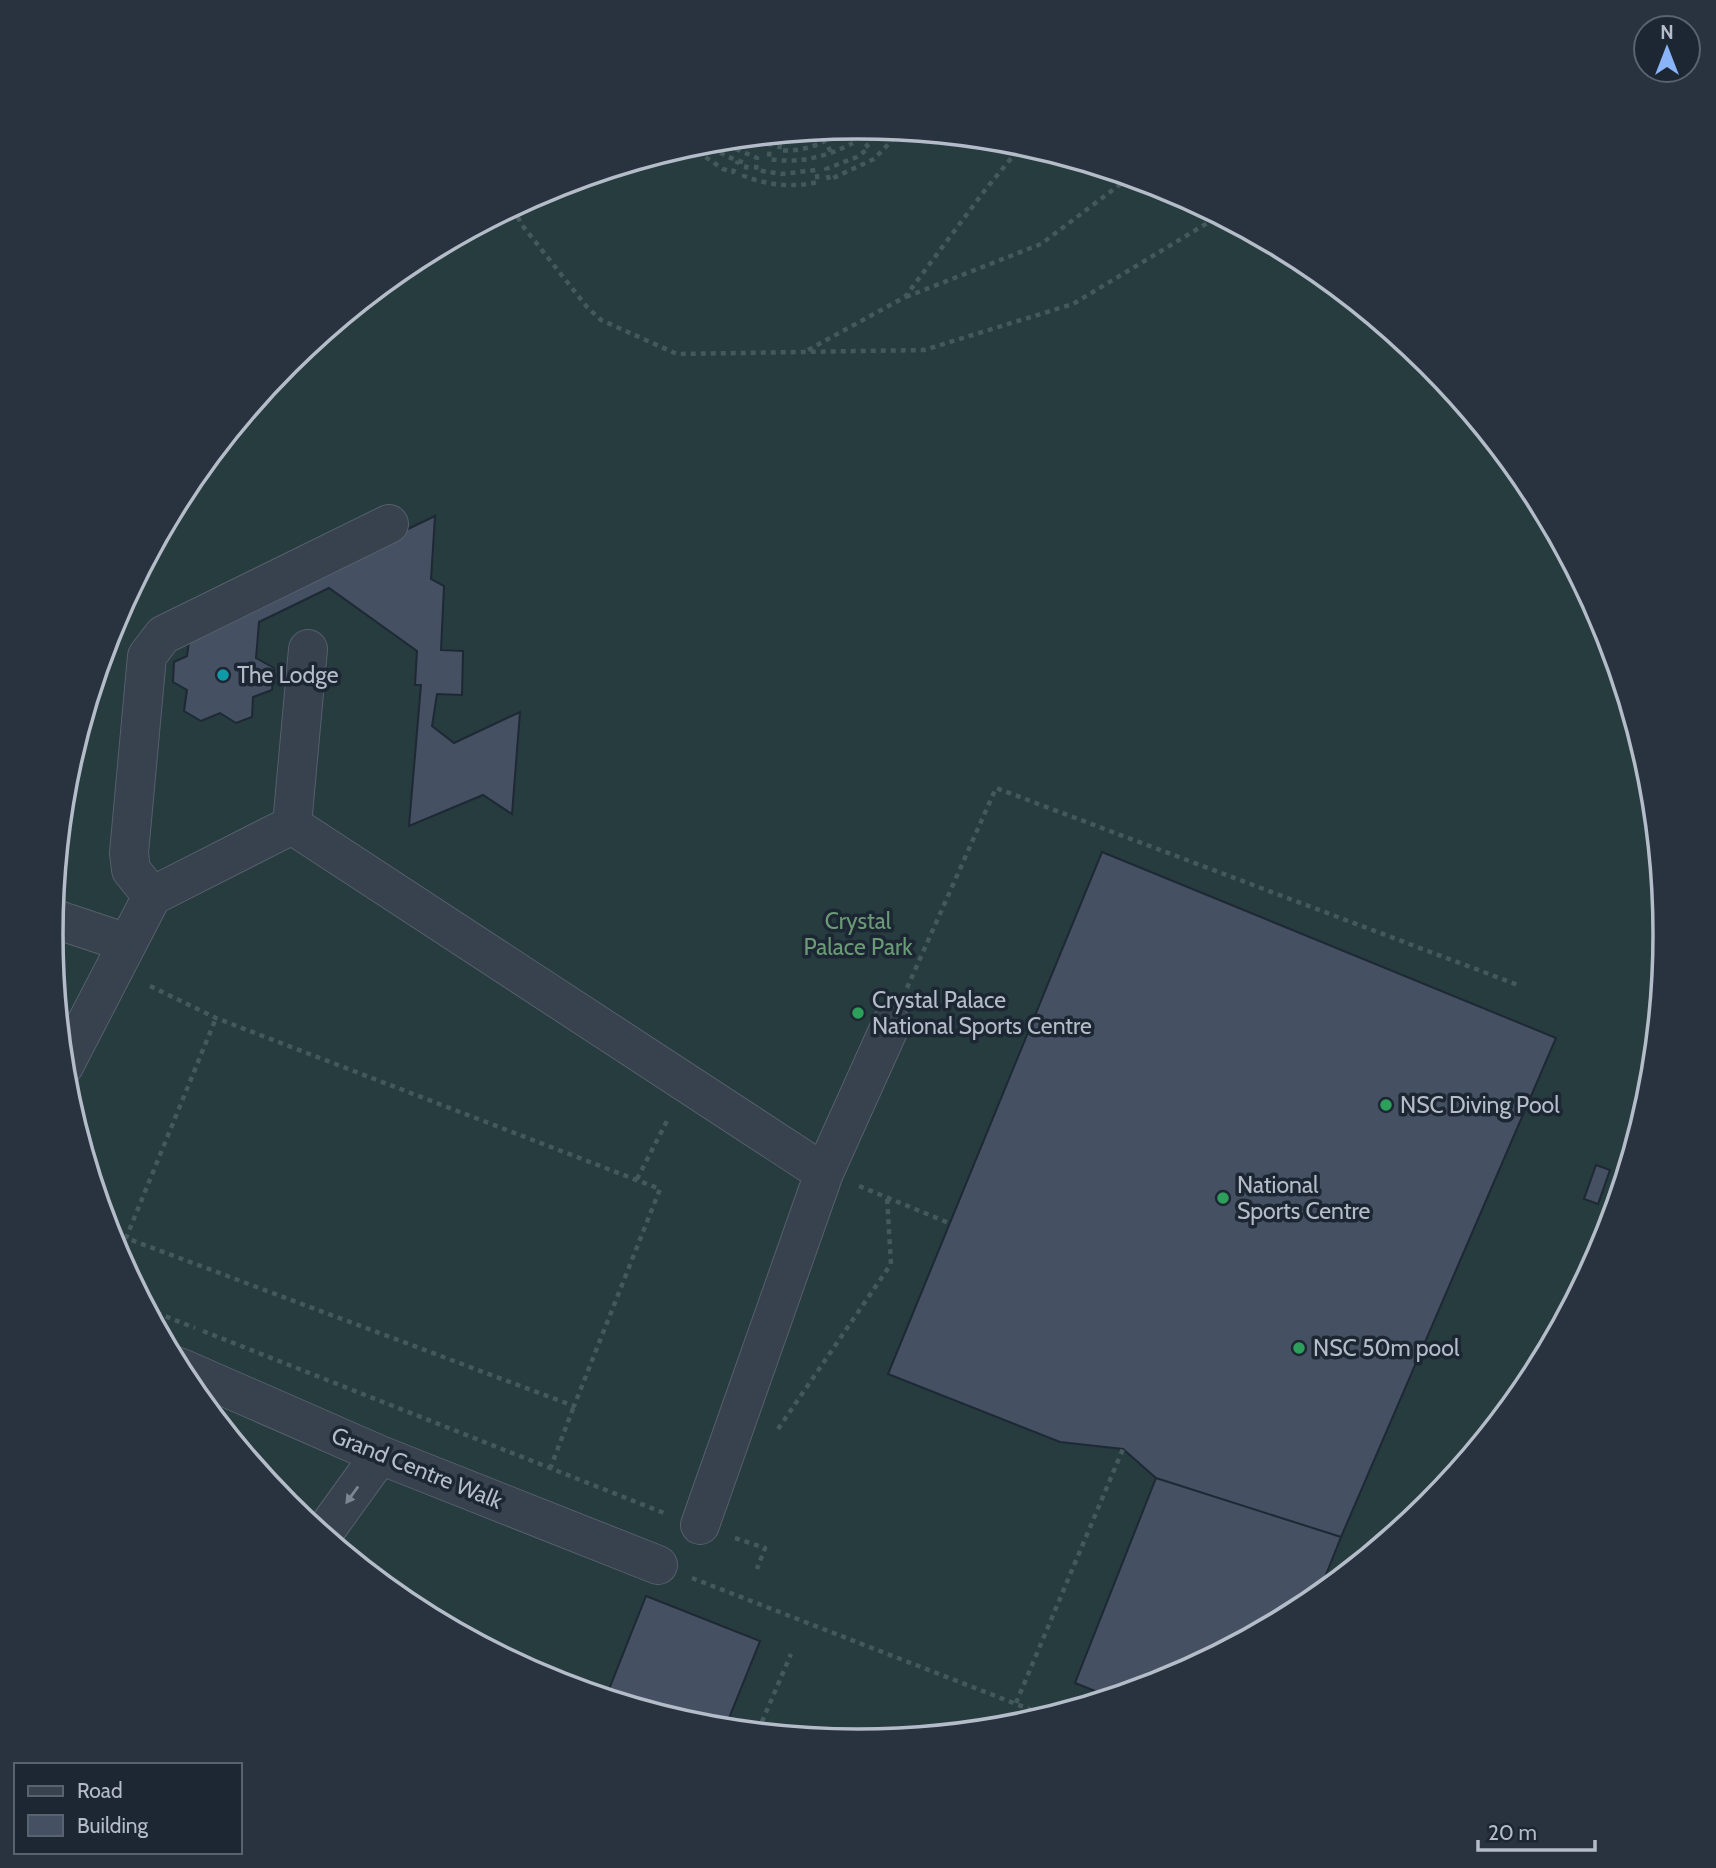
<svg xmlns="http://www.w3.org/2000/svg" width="1716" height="1868" font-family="Cabin,sans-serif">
	<rect width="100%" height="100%" fill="#242f3e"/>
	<path fill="#263c3f" d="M53 934a805 805 0 1 1 1610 0a805 805 0 1 1-1610 0Z"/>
	<path fill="#455162" stroke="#1f2835" stroke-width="2" d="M 435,516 L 431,579 L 444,586 L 441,650 L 463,651 L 462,695 L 437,694 L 432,726 L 454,743 L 520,712 L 512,814 L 483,795 L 409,826 L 421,685 L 415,685 L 417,651 L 329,588 L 259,622 L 256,658 L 274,668 L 272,690 L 253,697 L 252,717 L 236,723 L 220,713 L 201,721 L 184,711 L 187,690 L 173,682 L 174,662 L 187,656 L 190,634 Z
		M 1102,852 L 1556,1038 L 1341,1537 L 1156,1478 L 1123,1449 L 1060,1442 L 888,1374 Z
		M 1596,1165 L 1610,1170 L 1598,1204 L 1584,1199 Z
		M 1156,1478 L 1341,1537 L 1317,1597 L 1306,1605 L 1167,1680 L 1110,1697 L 1075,1683 Z
		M 646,1596 L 760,1641 L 725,1728 L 700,1726 L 606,1697 Z"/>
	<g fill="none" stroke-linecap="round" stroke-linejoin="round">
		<g stroke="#565f6c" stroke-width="40">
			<path id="minor" d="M 292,825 L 308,649
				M 152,896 L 131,870 L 129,853 L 147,656 L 163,635 L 389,524
				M 52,918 L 127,943
				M 64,1066 L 152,896 L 292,825 L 824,1173
				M 179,1367 L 380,1455 L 658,1565
				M 700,1525 L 824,1173 L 891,1024
				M 323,1534 L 380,1455"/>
		</g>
		<path stroke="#44595c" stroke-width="4.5" stroke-dasharray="5 5" stroke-linecap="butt" d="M 831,129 L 835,138 L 853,127
			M 889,130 L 879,138 L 869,128 L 859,135 L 869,148 L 857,157 L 826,169 L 829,180 L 874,159 L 901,131
			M 820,131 L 821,134 L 807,138 L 781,138 L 779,150 C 794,152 811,148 825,141 L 832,154
			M 764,136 L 770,138 L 769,159 C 799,164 826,157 853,143
			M 740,138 L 755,145
			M 703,142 L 726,156 L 747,164 L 744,176 C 767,185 794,188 818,182 L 816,170 L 782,174 L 756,170 L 757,158 L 729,146 L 721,140
			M 689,146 L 723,169 L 733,172 L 738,161
			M 513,208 L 522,225 L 587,307 L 601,320 L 677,354 L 924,350 L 1073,304 L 1219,216
			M 906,297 L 1041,244 L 1130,177
			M 808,350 L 905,297 L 985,190 L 1023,144
			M 150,986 L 216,1018 L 660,1189 L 574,1406 L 126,1238 L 216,1018
			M 907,988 L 996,788 L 1518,985
			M 637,1179 L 669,1117
			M 859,1186 L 949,1223
			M 147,1309 L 195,1328
			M 203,1331 L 664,1513
			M 778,1429 L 891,1264 L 887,1197
			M 550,1469 L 574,1406
			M 735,1538 L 765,1548 L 757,1569
			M 692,1578 L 1047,1716
			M 1016,1703 L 1123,1449
			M 758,1731 L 791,1654"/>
		<use href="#minor" stroke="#38414e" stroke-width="38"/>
	</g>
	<defs><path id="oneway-solid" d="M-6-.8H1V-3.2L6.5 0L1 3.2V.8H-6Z" transform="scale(1.75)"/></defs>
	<use fill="#7c8592" href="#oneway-solid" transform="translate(352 1495) rotate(126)"/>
	<circle fill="#0f9aa8" stroke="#1d2633" stroke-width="2.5" cx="223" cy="675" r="7"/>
	<g fill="#2e9e5b" stroke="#1d2633" stroke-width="2.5">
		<circle cx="858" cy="1013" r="7"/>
		<circle cx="1386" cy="1105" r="7"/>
		<circle cx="1223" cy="1198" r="7"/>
		<circle cx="1299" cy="1348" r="7"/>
	</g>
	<g text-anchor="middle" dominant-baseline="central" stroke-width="7" stroke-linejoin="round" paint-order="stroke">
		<g font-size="23" fill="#b4bcc9" stroke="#1d2633" text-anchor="start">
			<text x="237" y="675">The Lodge</text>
			<text x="872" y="1000">Crystal Palace<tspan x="872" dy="26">National Sports Centre</tspan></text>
			<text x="1400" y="1105">NSC Diving Pool</text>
			<text x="1237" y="1185">National<tspan x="1237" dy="26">Sports Centre</tspan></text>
			<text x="1313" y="1348">NSC 50m pool</text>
		</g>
		<g font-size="23" fill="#6b9a76" stroke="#1d2633">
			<text x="858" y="921">Crystal<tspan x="858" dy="26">Palace Park</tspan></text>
		</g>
		<g font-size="23" fill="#b4bcc9" stroke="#1d2633">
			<text transform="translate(417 1468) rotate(22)">Grand Centre Walk</text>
		</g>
	</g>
	<path d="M0 0H1716V1868H0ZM63 934a795 795 0 1 1 1590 0a795 795 0 1 1-1590 0Z" fill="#29323f" fill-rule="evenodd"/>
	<path fill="none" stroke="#b4bcc9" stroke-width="3.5" d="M63 934a795 795 0 1 1 1590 0a795 795 0 1 1-1590 0Z"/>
	<rect x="14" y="1763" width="228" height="91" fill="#1d2633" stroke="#59626f" stroke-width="2"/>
	<rect x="28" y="1786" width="35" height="10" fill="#38414e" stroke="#59626f" stroke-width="2"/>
	<text x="77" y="1798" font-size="21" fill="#b4bcc9">Road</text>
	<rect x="28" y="1815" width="35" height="21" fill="#455162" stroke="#59626f" stroke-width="2"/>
	<text x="77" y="1833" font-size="21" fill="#b4bcc9">Building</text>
	<g transform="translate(1667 49)"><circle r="33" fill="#1d2633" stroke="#59626f" stroke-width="2"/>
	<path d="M0-5L12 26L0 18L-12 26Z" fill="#8ab4f8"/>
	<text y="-10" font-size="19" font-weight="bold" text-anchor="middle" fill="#b4bcc9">N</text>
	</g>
	<path d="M1478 1840v10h117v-10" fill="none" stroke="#b4bcc9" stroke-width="3.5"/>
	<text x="1488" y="1840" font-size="21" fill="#b4bcc9" stroke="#1d2633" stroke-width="5" paint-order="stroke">20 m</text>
</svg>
